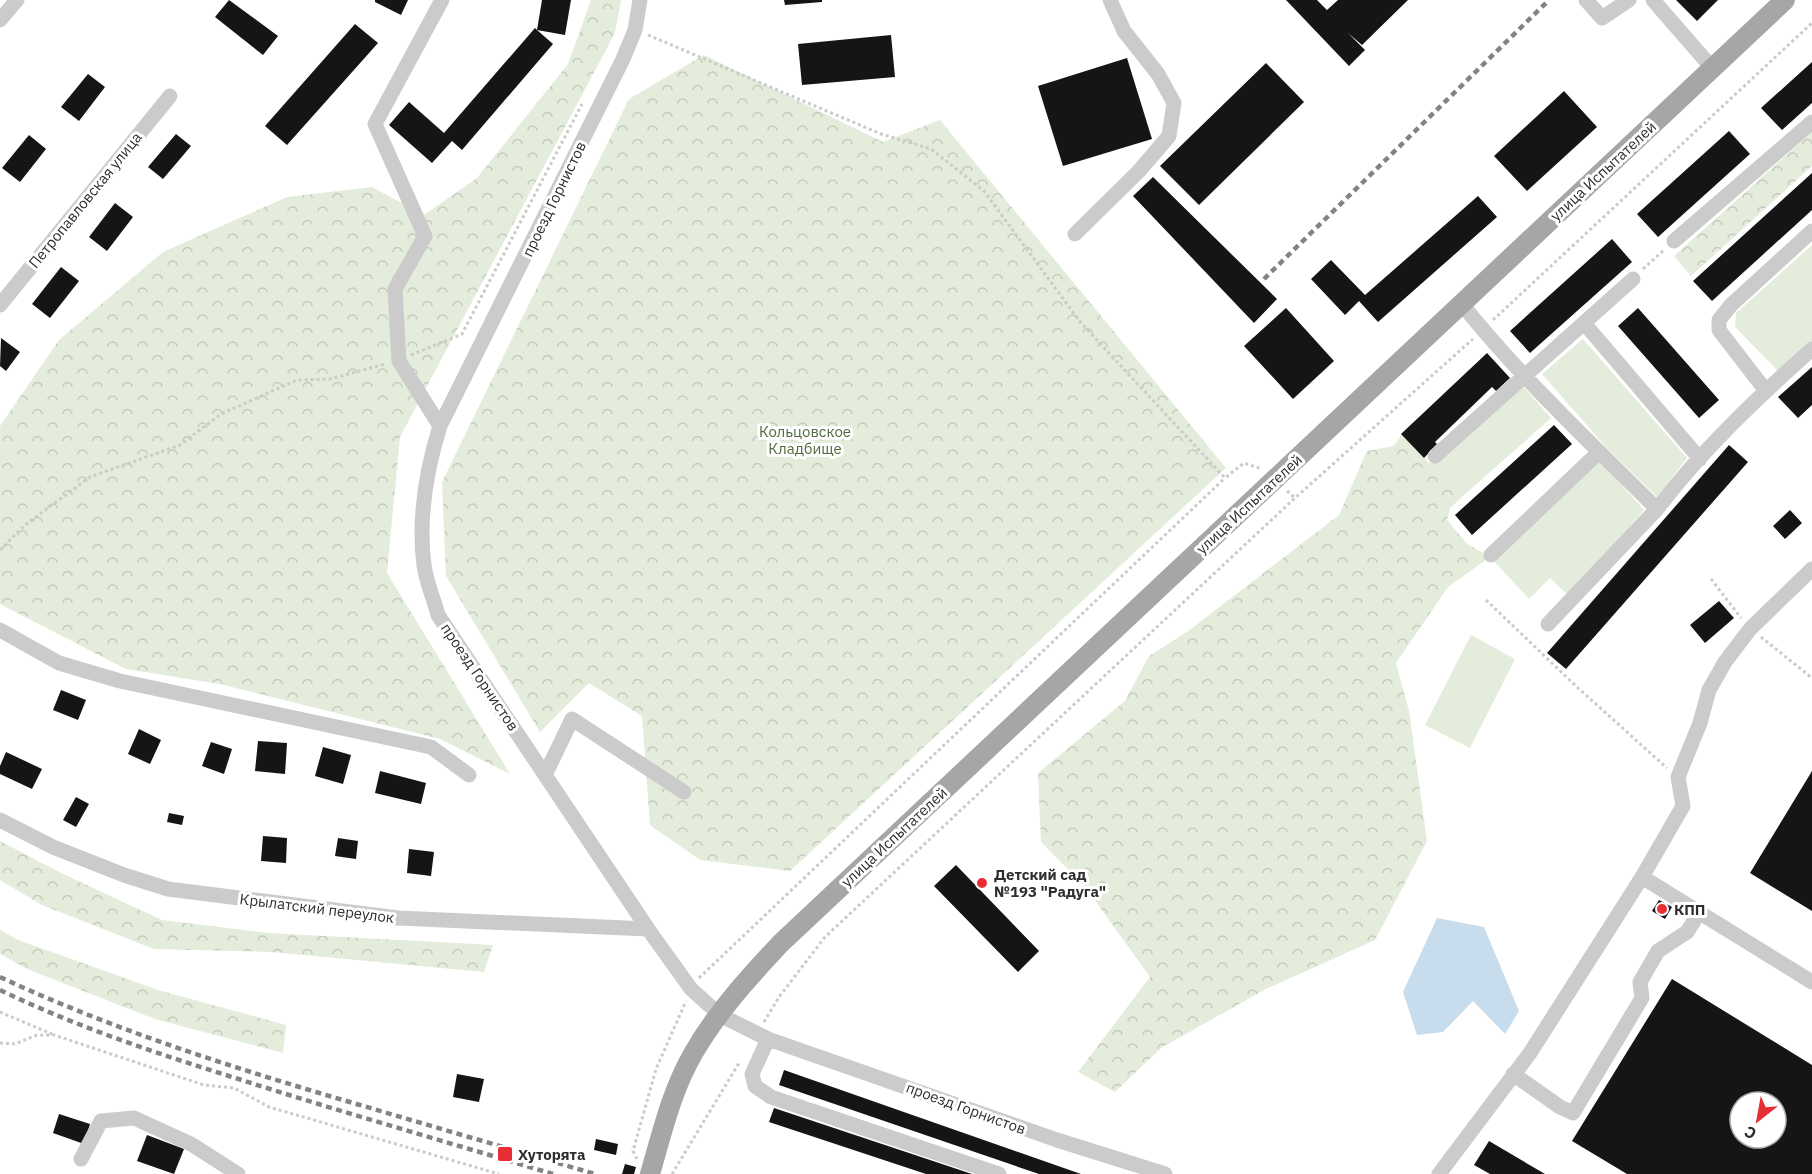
<svg xmlns="http://www.w3.org/2000/svg" width="1812" height="1174" font-family="'IBM Plex Sans',sans-serif">
	<defs>
		<pattern id="forest-crowns" width="20" height="18" patternUnits="userSpaceOnUse" patternTransform="scale(1.5)"><rect width="20" height="18" fill="#e4ecdb"/><path d="M2 6a3 3 0 1 1 6 0M12 15a3 3 0 1 1 6 0" fill="none" stroke="#c4cbbc"/></pattern>
	</defs>
	<rect width="100%" height="100%" fill="#fff"/>
	<path fill="#e4ecdb" d="M 1812,245 L 1812,342 L 1779,372 L 1735,327 L 1736,313 Z
		M 1583,339 L 1687,458 L 1657,497 L 1606,447 L 1542,374 Z
		M 1522,385 L 1551,418 L 1464,495 L 1434,458 Z
		M 1597,457 L 1644,510 L 1570,597 L 1550,578 L 1529,599 L 1490,557 Z
		M 1471,635 L 1515,659 L 1470,748 L 1425,725 Z"/>
	<path fill="url(#forest-crowns)" d="M 591,0 L 621,0 L 615,33 L 400,437 L 387,573 L 510,774 L 440,739 L 220,684 L 126,669 L 0,604 L 0,426 L 59,340 L 163,252 L 287,197 L 372,187 L 424,215 L 477,178 L 568,64 Z
		M 704,55 L 883,142 L 940,120 L 1226,468 L 790,871 L 700,860 L 650,825 L 642,716 L 589,683 L 540,732 L 446,576 L 442,482 L 629,99 Z
		M 1812,132 L 1812,166 L 1691,276 L 1674,256 Z
		M 1403,432 L 1429,463 L 1434,458 L 1464,495 L 1450,508 L 1447,520 L 1467,544 L 1490,557 L 1448,587 L 1396,663 L 1409,711 L 1427,841 L 1375,940 L 1266,989 L 1161,1048 L 1115,1092 L 1078,1072 L 1150,977 L 1084,885 L 1041,842 L 1038,773 L 1125,701 L 1149,656 L 1187,632 L 1339,515 L 1367,451 L 1394,446 Z
		M 0,841 L 63,874 L 162,920 L 269,933 L 493,945 L 484,972 L 272,952 L 154,949 L 42,905 L 0,880 Z
		M 0,930 L 18,940 L 158,990 L 286,1025 L 283,1053 L 155,1019 L 27,969 L 0,954 Z"/>
	<path fill="#c7dcec" d="M 1437,918 L 1484,927 L 1519,1011 L 1505,1034 L 1473,1001 L 1443,1032 L 1417,1035 L 1403,992 Z"/>
	<path fill="#151515" fill-rule="evenodd" d="M 229,0 L 278,36 L 263,55 L 215,17 Z
		M 375,0 L 408,0 L 401,15 L 375,2 Z
		M 542,0 L 571,0 L 565,35 L 537,30 L 553,44 L 462,150 L 452,141 L 432,163 L 389,125 L 409,102 L 444,133 L 535,28 L 537,30 Z
		M 784,0 L 822,0 L 822,2 L 785,5 Z
		M 1286,0 L 1317,0 L 1327,10 L 1338,0 L 1408,0 L 1362,45 L 1348,33 L 1365,50 L 1349,66 Z
		M 1676,0 L 1718,0 L 1697,21 Z
		M 355,24 L 378,43 L 287,145 L 265,126 Z
		M 891,35 L 895,77 L 802,85 L 798,44 Z
		M 1127,58 L 1152,139 L 1063,166 L 1038,86 Z
		M 1812,62 L 1812,103 L 1782,130 L 1761,108 Z
		M 1266,63 L 1304,102 L 1199,205 L 1160,166 Z
		M 88,74 L 105,87 L 79,121 L 61,107 Z
		M 1564,91 L 1597,127 L 1527,191 L 1494,156 Z
		M 1729,131 L 1750,154 L 1658,237 L 1637,214 Z
		M 176,134 L 191,146 L 163,179 L 148,167 Z
		M 29,135 L 46,149 L 20,182 L 2,168 Z
		M 1812,173 L 1812,210 L 1712,301 L 1693,281 Z
		M 1153,177 L 1277,299 L 1254,323 L 1133,196 Z
		M 1478,196 L 1497,217 L 1378,322 L 1359,301 L 1345,315 L 1311,279 L 1331,260 L 1365,295 Z
		M 115,203 L 133,217 L 107,251 L 89,237 Z
		M 1612,239 L 1632,262 L 1530,353 L 1510,331 Z
		M 61,267 L 79,281 L 50,318 L 32,304 Z
		M 1286,308 L 1334,361 L 1293,399 L 1244,346 Z
		M 1638,308 L 1719,400 L 1699,418 L 1618,326 Z
		M 1,338 L 20,352 L 6,371 L 0,366 Z
		M 1487,353 L 1510,378 L 1496,391 L 1492,387 L 1435,442 L 1437,444 L 1424,458 L 1401,434 Z
		M 1812,367 L 1812,405 L 1798,418 L 1778,397 Z
		M 1554,425 L 1572,444 L 1472,535 L 1455,515 Z
		M 1729,445 L 1748,462 L 1566,669 L 1547,653 Z
		M 1790,510 L 1802,523 L 1785,539 L 1773,526 Z
		M 1719,601 L 1734,618 L 1705,643 L 1690,625 Z
		M 61,690 L 86,700 L 78,720 L 53,710 Z
		M 139,729 L 161,740 L 150,764 L 128,754 Z
		M 258,741 L 287,743 L 285,774 L 255,771 Z
		M 211,742 L 232,749 L 224,774 L 202,766 Z
		M 323,747 L 351,755 L 343,784 L 315,776 Z
		M 6,752 L 42,769 L 32,789 L 0,774 L 0,766 Z
		M 380,771 L 426,783 L 421,804 L 375,793 Z
		M 1812,771 L 1812,911 L 1750,873 Z
		M 76,797 L 89,804 L 76,827 L 63,820 Z
		M 169,813 L 184,816 L 182,825 L 167,822 Z
		M 263,836 L 287,838 L 286,863 L 261,861 Z
		M 338,838 L 358,841 L 356,859 L 335,856 Z
		M 409,849 L 434,852 L 431,876 L 407,873 Z
		M 956,865 L 1039,951 L 1018,972 L 934,886 Z
		M 1659,900 L 1672,907 L 1665,919 L 1652,911 Z
		M 1672,979 L 1812,1065 L 1812,1174 L 1627,1174 L 1572,1141 ZM 1740,1102 L 1776,1102 L 1776,1138 L 1740,1138 Z
		M 784,1070 L 1081,1174 L 1039,1174 L 779,1085 Z
		M 457,1074 L 484,1079 L 479,1102 L 453,1097 Z
		M 774,1108 L 972,1174 L 926,1174 L 769,1122 Z
		M 59,1114 L 90,1124 L 84,1144 L 53,1133 Z
		M 147,1135 L 184,1149 L 174,1174 L 137,1161 Z
		M 596,1139 L 618,1144 L 616,1155 L 594,1150 Z
		M 1489,1141 L 1545,1174 L 1490,1174 L 1474,1165 Z
		M 625,1164 L 636,1167 L 634,1174 L 622,1174 Z"/>
	<g fill="none" stroke-linecap="round" stroke-linejoin="round">
		<path stroke="#cbcbcb" stroke-width="3" stroke-dasharray="3 3" stroke-linecap="butt" d="M 648,35 L 881,134 L 931,149 L 984,191 L 1081,323 L 1225,478 L 1244,463 L 1262,469
			M 1643,269 L 1665,249
			M 1493,320 L 1812,23
			M 411,355 L 462,334 L 582,104
			M 1287,491 L 1295,498
			M 0,550 L 25,525 L 90,477 L 180,445 L 221,414 L 297,380 L 330,379 L 385,364
			M 1711,579 L 1741,618
			M 1486,600 L 1578,688 L 1667,768
			M 1761,637 L 1812,678
			M 699,978 L 1225,478
			M 0,1012 L 52,1034
			M 764,1022 L 779,997 L 825,937 L 1295,498 L 1473,339
			M 0,1043 L 15,1044 L 37,1035 L 54,1035 L 204,1085 L 234,1088 L 269,1107 L 499,1174
			M 637,1159 L 633,1151 L 656,1069 L 686,1001
			M 672,1174 L 739,1063"/>
		<path stroke="#cbcbcb" stroke-width="15" d="M 640,0 L 635,30 L 623,59 L 440,426 C 426,471 418,518 424,565 C 426,582 434,599 438,615 L 648,929 L 691,989 L 720,1015 L 768,1039 L 1057,1140 L 1165,1174
			M 1586,0 L 1602,18 L 1629,0
			M 1653,0 L 1713,69
			M 0,20 L 17,0
			M 1075,234 L 1139,171 L 1169,136 L 1174,103 L 1158,74 L 1124,31 L 1110,0
			M 1674,241 L 1812,122
			M 1461,303 C 1520,377 1590,442 1657,509 L 1548,624
			M 0,305 L 170,96
			M 1584,323 L 1700,459
			M 1766,391 L 1719,330 L 1719,320 L 1731,305 L 1812,231
			M 440,426 L 399,361 L 395,289 L 425,236 L 375,124 L 442,0
			M 1435,456 L 1633,279
			M 1657,509 C 1702,450 1757,398 1812,349
			M 1491,555 L 1599,452
			M 0,630 L 59,663 L 120,681 L 431,747 L 469,775
			M 545,775 L 572,719 L 684,792
			M 0,820 L 53,847 L 124,875 L 168,889 L 398,918 L 648,929
			M 1642,877 L 1812,982
			M 768,1039 L 752,1074 L 755,1086 L 771,1097 L 999,1174
			M 1513,1074 L 1560,1107 L 1573,1113 L 1642,998 L 1640,982 L 1658,951 L 1687,932 L 1699,913
			M 81,1159 L 101,1121 L 134,1118 L 191,1144 L 238,1174
			M 1439,1174 L 1530,1053 L 1642,877 L 1683,806 L 1678,777 L 1700,723 L 1709,690 L 1725,662 L 1750,629 L 1812,569"/>
		<path stroke="#a6a6a6" stroke-width="20" d="M 650,1174 C 662,1133 672,1089 694,1052 C 717,1012 750,976 781,943 L 1785,0"/>
		<path stroke="#838383" stroke-width="4.5" stroke-dasharray="6 4.5" stroke-linecap="butt" d="M 1264,279 L 1549,0
			M 0,977 C 116,1031 237,1069 360,1105 C 438,1128 517,1151 595,1174
			M 0,990 C 73,1025 149,1051 226,1075 C 334,1110 444,1141 553,1174"/>
	</g>
	<g fill="#e82d34" stroke="#fff" stroke-width="2">
		<circle cx="982" cy="883" r="6"/>
		<circle cx="1662" cy="909" r="6"/>
		<rect x="497" y="1146" width="16" height="16" rx="3"/>
	</g>
	<g text-anchor="middle" dominant-baseline="central" stroke-width="6" stroke-linejoin="round" paint-order="stroke">
		<g font-size="15" fill="#2e2e2e" stroke="#fff">
			<text transform="translate(1603 171) rotate(-43)">улица Испытателей</text>
			<text transform="translate(554 199) rotate(-64)">проезд Горнистов</text>
			<text transform="translate(85 200) rotate(-51)">Петропавловская улица</text>
			<text transform="translate(1249 504) rotate(-43)">улица Испытателей</text>
			<text transform="translate(480 677) rotate(56)">проезд Горнистов</text>
			<text transform="translate(894 837) rotate(-43)">улица Испытателей</text>
			<text transform="translate(317 908) rotate(7)">Крылатский переулок</text>
			<text transform="translate(966 1108) rotate(20)">проезд Горнистов</text>
		</g>
		<g font-size="15" fill="#4f6b3b" stroke="#fff">
			<text x="805" y="431">Кольцовское<tspan x="805" dy="17">Кладбище</tspan></text>
		</g>
		<g font-size="15" font-weight="bold" fill="#2e2e2e" stroke="#fff" text-anchor="start">
			<text x="994" y="874">Детский сад<tspan x="994" dy="17">№193 "Радуга"</tspan></text>
			<text x="1674" y="909">КПП</text>
			<text x="518" y="1154">Хуторята</text>
		</g>
	</g>
	<g transform="translate(1758 1120) rotate(211)"><circle r="28" fill="#ffffff" stroke="#ababab" stroke-width="1.5"/>
	<path d="M0-4.5L10 22L0 15L-10 22Z" fill="#e82d34"/>
	<text y="-9" font-size="16" font-weight="bold" text-anchor="middle" fill="#2e2e2e">С</text>
	</g>
</svg>
